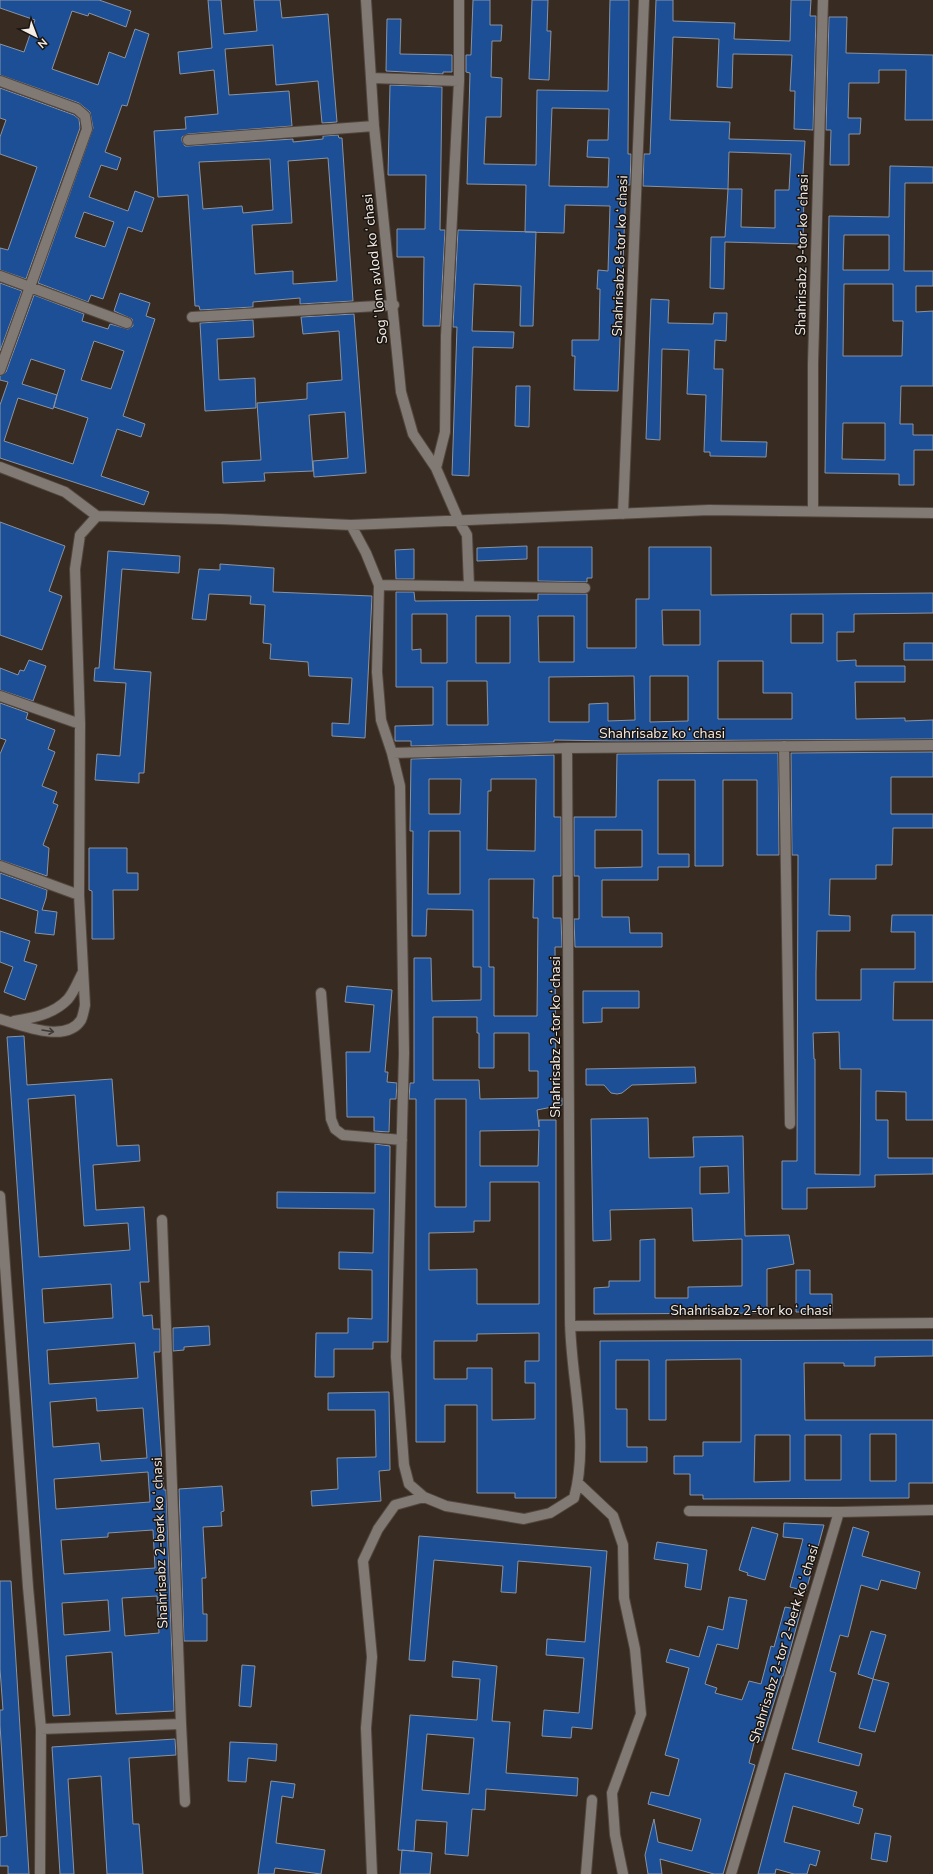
<svg xmlns="http://www.w3.org/2000/svg" width="933" height="1874" font-family="'Nunito Sans',sans-serif">
	<rect width="100%" height="100%" fill="#382b22"/>
	<path fill="#1d4f97" stroke="#8993a1" fill-rule="evenodd" d="M 0,0 L 99,0 L 131,11 L 126,27 L 89,13 L 88,16 L 72,11 L 52,69 L 98,85 L 109,52 L 125,58 L 135,29 L 149,34 L 127,106 L 122,105 L 105,152 L 121,158 L 117,170 L 101,165 L 89,197 L 128,211 L 135,191 L 154,198 L 142,232 L 128,227 L 103,299 L 91,295 L 88,302 L 38,283 L 93,128 L 90,112 L 79,103 L 0,75 L 0,44 L 24,52 L 35,20 L 0,8 ZM 84,212 L 114,222 L 105,247 L 75,237 Z
		M 208,0 L 221,0 L 224,34 L 257,31 L 254,0 L 280,0 L 282,18 L 328,14 L 337,122 L 322,123 L 318,81 L 276,85 L 273,45 L 225,49 L 229,95 L 289,91 L 292,126 L 188,134 L 182,137 L 182,141 L 185,146 L 188,146 L 293,139 L 293,142 L 323,139 L 323,136 L 338,135 L 339,138 L 342,138 L 353,301 L 300,304 L 300,298 L 253,302 L 253,307 L 200,310 L 199,306 L 195,306 L 188,195 L 158,197 L 154,131 L 186,129 L 185,117 L 218,114 L 214,70 L 180,74 L 178,52 L 212,48 ZM 328,158 L 337,281 L 293,284 L 293,271 L 255,274 L 252,225 L 292,223 L 288,161 ZM 270,159 L 273,210 L 243,213 L 242,206 L 203,209 L 199,162 Z
		M 473,0 L 490,0 L 490,25 L 502,25 L 501,41 L 492,41 L 491,77 L 502,78 L 501,117 L 486,117 L 484,164 L 536,165 L 537,90 L 608,91 L 610,0 L 629,0 L 628,154 L 631,154 L 630,185 L 626,185 L 618,391 L 574,390 L 575,356 L 572,356 L 572,340 L 599,340 L 600,289 L 597,289 L 598,270 L 608,271 L 610,206 L 565,205 L 564,233 L 525,232 L 526,185 L 467,184 L 470,73 L 466,72 L 466,55 L 471,55 ZM 552,108 L 609,109 L 608,140 L 588,140 L 587,157 L 609,158 L 608,187 L 549,186 Z
		M 532,0 L 548,0 L 547,31 L 551,31 L 549,80 L 529,79 Z
		M 656,0 L 673,0 L 673,21 L 735,23 L 734,39 L 790,41 L 791,0 L 811,0 L 810,16 L 816,16 L 813,130 L 794,129 L 795,91 L 790,91 L 792,55 L 733,54 L 732,88 L 717,87 L 719,39 L 673,37 L 670,120 L 730,122 L 729,139 L 805,141 L 802,191 L 804,191 L 803,244 L 725,242 L 724,289 L 710,288 L 711,237 L 725,237 L 728,189 L 643,186 L 644,154 L 650,154 ZM 729,152 L 791,154 L 789,190 L 775,190 L 775,228 L 741,227 L 742,189 L 728,189 Z
		M 829,17 L 847,17 L 846,53 L 933,55 L 933,120 L 905,120 L 906,70 L 879,70 L 879,83 L 849,83 L 848,118 L 861,118 L 860,134 L 849,134 L 849,165 L 830,165 L 831,130 L 826,130 Z
		M 387,19 L 401,19 L 400,54 L 452,55 L 452,72 L 443,72 L 443,74 L 386,71 Z
		M 390,85 L 442,87 L 440,230 L 445,230 L 440,326 L 423,326 L 424,257 L 397,257 L 397,229 L 425,229 L 426,175 L 388,175 Z
		M 0,88 L 74,115 L 79,119 L 80,128 L 26,279 L 0,270 L 0,248 L 8,250 L 37,167 L 0,154 L 0,137 L 6,120 L 0,118 Z
		M 890,166 L 933,167 L 933,183 L 905,183 L 904,271 L 933,271 L 933,286 L 916,286 L 916,312 L 933,311 L 933,386 L 901,386 L 900,424 L 913,424 L 913,435 L 933,435 L 933,450 L 914,450 L 914,485 L 899,485 L 899,474 L 825,473 L 829,216 L 889,217 ZM 844,235 L 889,235 L 889,270 L 843,270 ZM 844,284 L 893,284 L 893,321 L 903,321 L 902,356 L 843,356 ZM 843,423 L 885,423 L 885,460 L 842,459 Z
		M 458,230 L 536,232 L 533,326 L 520,326 L 521,286 L 474,284 L 472,331 L 514,332 L 513,348 L 473,347 L 469,476 L 452,475 L 457,327 L 453,327 Z
		M 0,283 L 22,291 L 0,351 Z
		M 120,293 L 150,303 L 146,316 L 155,319 L 123,416 L 145,424 L 141,437 L 117,429 L 101,476 L 149,492 L 144,505 L 0,458 L 0,405 L 8,382 L 0,380 L 0,376 L 6,372 L 34,295 L 84,314 L 82,321 L 108,329 L 110,324 L 128,329 L 133,326 L 132,319 L 114,311 ZM 94,341 L 124,351 L 111,389 L 81,380 ZM 31,359 L 65,370 L 57,395 L 22,384 ZM 57,395 L 54,407 L 88,418 L 73,464 L 4,441 L 18,398 L 53,409 Z
		M 651,299 L 669,300 L 668,323 L 713,324 L 714,313 L 727,313 L 726,341 L 715,340 L 714,369 L 723,369 L 721,441 L 767,442 L 766,457 L 710,456 L 710,452 L 704,452 L 706,395 L 687,394 L 689,350 L 662,349 L 660,440 L 646,439 Z
		M 354,314 L 366,473 L 314,477 L 313,461 L 348,458 L 345,412 L 309,415 L 313,471 L 264,473 L 265,481 L 223,483 L 222,462 L 261,460 L 257,403 L 307,399 L 307,383 L 342,380 L 339,331 L 303,334 L 301,317 Z
		M 253,320 L 254,337 L 217,339 L 219,380 L 255,378 L 256,408 L 205,411 L 200,323 Z
		M 516,386 L 530,386 L 529,427 L 515,426 Z
		M 0,522 L 65,546 L 49,591 L 62,596 L 42,650 L 0,635 Z
		M 527,546 L 527,559 L 477,561 L 477,548 Z
		M 538,547 L 592,547 L 592,578 L 587,578 L 587,582 L 538,581 Z
		M 649,547 L 711,547 L 711,595 L 933,593 L 933,613 L 854,614 L 854,632 L 837,632 L 837,661 L 856,660 L 856,666 L 905,666 L 905,682 L 855,682 L 856,719 L 905,718 L 905,721 L 933,720 L 933,739 L 617,741 L 554,740 L 554,742 L 411,746 L 411,741 L 395,741 L 395,726 L 433,725 L 433,687 L 396,687 L 396,592 L 414,592 L 415,601 L 538,600 L 538,594 L 587,594 L 587,648 L 636,648 L 636,599 L 649,599 ZM 662,610 L 700,610 L 700,645 L 663,645 ZM 412,614 L 447,614 L 447,663 L 421,663 L 421,649 L 412,650 ZM 791,614 L 823,614 L 823,643 L 791,643 ZM 476,616 L 510,616 L 510,663 L 476,663 ZM 538,616 L 574,616 L 574,662 L 539,662 ZM 718,661 L 763,661 L 763,693 L 792,693 L 792,719 L 718,719 ZM 634,676 L 635,720 L 608,721 L 608,703 L 589,704 L 589,722 L 549,722 L 549,677 ZM 650,676 L 688,676 L 688,721 L 650,722 ZM 447,681 L 487,681 L 488,725 L 447,725 Z
		M 414,549 L 414,579 L 396,579 L 395,550 Z
		M 108,551 L 180,556 L 179,573 L 122,569 L 114,669 L 151,672 L 144,773 L 139,773 L 139,783 L 95,780 L 97,754 L 120,756 L 126,683 L 94,681 L 95,668 L 99,668 Z
		M 220,564 L 274,568 L 273,592 L 372,596 L 365,738 L 332,736 L 332,723 L 349,724 L 352,678 L 309,676 L 308,662 L 270,659 L 271,644 L 263,643 L 265,605 L 250,604 L 251,596 L 209,594 L 206,620 L 192,619 L 199,569 L 220,570 Z
		M 904,643 L 933,643 L 933,660 L 904,660 Z
		M 29,660 L 46,666 L 33,701 L 0,690 L 0,668 L 18,675 L 20,670 L 24,671 Z
		M 0,703 L 28,713 L 26,719 L 55,730 L 48,749 L 55,752 L 42,786 L 57,792 L 53,803 L 58,805 L 43,845 L 49,848 L 47,876 L 0,860 L 0,754 L 6,740 L 0,738 Z
		M 933,752 L 933,777 L 891,777 L 891,814 L 933,814 L 933,828 L 893,828 L 892,865 L 876,865 L 876,879 L 830,879 L 829,915 L 850,916 L 850,931 L 817,931 L 816,973 L 816,1000 L 861,1000 L 861,969 L 915,969 L 915,932 L 891,932 L 892,915 L 933,915 L 933,982 L 894,982 L 893,1020 L 933,1020 L 933,1120 L 906,1120 L 906,1092 L 876,1091 L 876,1120 L 888,1120 L 888,1158 L 933,1158 L 933,1174 L 875,1175 L 875,1187 L 807,1188 L 807,1209 L 782,1209 L 782,1161 L 797,1161 L 798,855 L 792,855 L 791,753 ZM 839,1032 L 840,1069 L 861,1069 L 860,1175 L 815,1174 L 815,1059 L 814,1059 L 813,1033 Z
		M 778,753 L 779,855 L 757,855 L 757,780 L 723,780 L 723,866 L 695,866 L 695,780 L 658,780 L 658,854 L 689,854 L 689,867 L 658,867 L 658,880 L 602,880 L 602,917 L 629,917 L 630,933 L 662,933 L 662,947 L 575,947 L 574,919 L 579,919 L 579,876 L 574,876 L 574,817 L 616,817 L 617,754 ZM 595,830 L 642,830 L 642,867 L 595,868 Z
		M 554,755 L 554,817 L 561,817 L 561,876 L 553,876 L 553,918 L 561,918 L 562,947 L 555,947 L 556,1098 L 562,1098 L 562,1105 L 537,1110 L 539,1127 L 539,1120 L 556,1120 L 556,1498 L 515,1498 L 515,1493 L 477,1493 L 477,1405 L 445,1405 L 445,1442 L 416,1442 L 416,1099 L 409,1099 L 410,1083 L 414,1083 L 414,958 L 431,958 L 432,1001 L 481,1000 L 481,967 L 473,967 L 473,910 L 427,909 L 426,936 L 412,936 L 413,831 L 410,831 L 411,759 ZM 429,779 L 461,779 L 460,814 L 429,814 ZM 491,779 L 536,779 L 535,851 L 487,850 L 488,791 L 491,791 ZM 429,831 L 460,831 L 460,894 L 428,894 ZM 489,879 L 534,879 L 533,918 L 538,918 L 537,1016 L 494,1016 L 494,967 L 489,967 ZM 433,1017 L 477,1017 L 477,1033 L 479,1033 L 479,1068 L 494,1068 L 494,1033 L 529,1033 L 529,1071 L 538,1071 L 538,1098 L 480,1099 L 479,1080 L 433,1080 ZM 435,1099 L 466,1099 L 466,1207 L 435,1207 ZM 539,1130 L 538,1166 L 480,1166 L 480,1131 ZM 490,1182 L 539,1182 L 539,1304 L 477,1304 L 477,1269 L 429,1270 L 429,1233 L 474,1232 L 474,1221 L 490,1221 ZM 539,1333 L 539,1361 L 525,1361 L 525,1383 L 535,1383 L 535,1419 L 492,1420 L 492,1368 L 467,1368 L 467,1379 L 434,1379 L 434,1341 L 477,1341 L 477,1334 Z
		M 89,848 L 127,848 L 127,873 L 138,873 L 138,890 L 113,890 L 114,939 L 92,939 L 92,891 L 89,890 Z
		M 0,873 L 47,890 L 46,898 L 42,910 L 57,912 L 54,935 L 35,933 L 38,911 L 0,898 Z
		M 0,931 L 30,941 L 24,961 L 37,965 L 25,1000 L 4,992 L 13,967 L 0,962 Z
		M 347,986 L 392,990 L 385,1072 L 388,1072 L 387,1082 L 397,1083 L 396,1099 L 390,1099 L 389,1132 L 374,1131 L 374,1117 L 347,1117 L 346,1052 L 370,1052 L 374,1005 L 345,1002 Z
		M 583,991 L 639,991 L 639,1008 L 602,1008 L 602,1022 L 583,1023 Z
		M 24,1036 L 27,1085 L 112,1079 L 117,1146 L 139,1145 L 140,1161 L 93,1165 L 96,1210 L 144,1207 L 149,1282 L 140,1282 L 143,1316 L 152,1315 L 153,1329 L 160,1329 L 160,1352 L 154,1352 L 164,1490 L 166,1490 L 174,1711 L 116,1714 L 112,1652 L 66,1656 L 70,1715 L 53,1716 L 7,1037 ZM 75,1095 L 84,1226 L 128,1223 L 130,1250 L 39,1257 L 28,1099 ZM 111,1284 L 113,1318 L 44,1323 L 42,1289 ZM 135,1343 L 138,1378 L 49,1384 L 47,1350 ZM 96,1398 L 97,1411 L 143,1408 L 147,1458 L 101,1461 L 99,1443 L 53,1447 L 50,1402 ZM 148,1472 L 150,1502 L 56,1509 L 54,1479 ZM 153,1530 L 155,1568 L 64,1574 L 61,1540 L 108,1537 L 108,1533 ZM 157,1596 L 159,1633 L 125,1636 L 122,1598 ZM 108,1600 L 110,1631 L 64,1635 L 62,1603 Z
		M 695,1067 L 696,1083 L 632,1085 L 622,1093 L 617,1094 L 611,1093 L 604,1085 L 586,1085 L 586,1069 Z
		M 648,1118 L 649,1158 L 694,1157 L 693,1137 L 743,1136 L 745,1236 L 789,1235 L 794,1264 L 767,1269 L 767,1313 L 594,1314 L 594,1288 L 609,1287 L 609,1281 L 640,1281 L 640,1240 L 655,1239 L 655,1298 L 688,1298 L 688,1287 L 742,1286 L 742,1239 L 693,1241 L 692,1208 L 610,1210 L 611,1240 L 593,1241 L 591,1119 ZM 728,1166 L 729,1193 L 700,1194 L 700,1167 Z
		M 375,1144 L 390,1146 L 388,1342 L 373,1342 L 373,1349 L 334,1349 L 334,1377 L 315,1377 L 316,1333 L 348,1333 L 348,1318 L 372,1319 L 372,1270 L 339,1269 L 339,1252 L 373,1253 L 374,1209 L 277,1208 L 277,1192 L 375,1193 Z
		M 796,1270 L 810,1270 L 810,1294 L 832,1294 L 832,1312 L 796,1312 Z
		M 209,1326 L 210,1345 L 184,1347 L 184,1350 L 173,1351 L 173,1328 Z
		M 933,1340 L 933,1356 L 875,1357 L 875,1366 L 844,1366 L 844,1363 L 804,1363 L 805,1420 L 933,1420 L 933,1483 L 909,1483 L 909,1498 L 703,1499 L 703,1495 L 690,1495 L 690,1474 L 674,1474 L 674,1456 L 703,1456 L 703,1442 L 741,1442 L 741,1359 L 666,1360 L 666,1420 L 649,1420 L 649,1360 L 616,1360 L 616,1409 L 627,1409 L 627,1447 L 647,1447 L 647,1462 L 600,1462 L 600,1341 ZM 870,1434 L 896,1434 L 896,1481 L 870,1481 ZM 755,1435 L 790,1435 L 790,1481 L 754,1482 ZM 805,1435 L 841,1435 L 841,1480 L 805,1480 Z
		M 389,1392 L 390,1470 L 379,1471 L 381,1501 L 312,1506 L 311,1491 L 338,1489 L 337,1458 L 376,1457 L 375,1410 L 328,1410 L 328,1393 Z
		M 222,1486 L 224,1511 L 221,1512 L 222,1526 L 203,1527 L 206,1578 L 202,1578 L 203,1614 L 207,1614 L 207,1641 L 184,1641 L 179,1489 Z
		M 784,1523 L 824,1525 L 806,1591 L 790,1587 L 803,1539 L 783,1537 Z
		M 752,1527 L 778,1534 L 765,1580 L 747,1575 L 748,1573 L 739,1570 Z
		M 853,1527 L 869,1532 L 862,1556 L 920,1572 L 916,1589 L 881,1580 L 878,1590 L 861,1585 L 848,1637 L 840,1635 L 830,1671 L 836,1673 L 818,1742 L 862,1754 L 859,1766 L 792,1749 Z
		M 419,1536 L 607,1551 L 592,1729 L 572,1727 L 571,1738 L 542,1736 L 544,1710 L 579,1713 L 584,1658 L 546,1655 L 547,1639 L 585,1642 L 591,1567 L 518,1561 L 516,1593 L 501,1592 L 503,1566 L 434,1560 L 425,1661 L 409,1660 Z
		M 657,1542 L 707,1550 L 701,1590 L 685,1587 L 688,1564 L 654,1559 Z
		M 0,1581 L 11,1581 L 29,1874 L 8,1874 L 8,1866 L 0,1866 L 0,1837 L 7,1836 L 0,1725 L 0,1710 L 3,1710 L 0,1669 Z
		M 729,1597 L 747,1600 L 738,1649 L 717,1644 L 705,1684 L 717,1688 L 715,1693 L 742,1700 L 749,1681 L 761,1684 L 771,1646 L 774,1647 L 785,1607 L 801,1610 L 783,1676 L 782,1676 L 762,1741 L 755,1739 L 749,1763 L 755,1765 L 723,1874 L 714,1874 L 660,1859 L 662,1874 L 648,1874 L 645,1855 L 654,1819 L 658,1842 L 692,1851 L 701,1819 L 648,1804 L 651,1792 L 669,1796 L 679,1759 L 665,1755 L 689,1668 L 666,1662 L 670,1649 L 699,1657 L 708,1626 L 723,1630 Z
		M 871,1631 L 886,1635 L 873,1679 L 858,1674 Z
		M 453,1661 L 497,1666 L 492,1721 L 510,1722 L 506,1773 L 578,1778 L 577,1796 L 486,1789 L 485,1810 L 472,1809 L 468,1856 L 445,1854 L 447,1822 L 416,1820 L 414,1851 L 398,1850 L 410,1715 L 477,1720 L 480,1679 L 452,1677 ZM 427,1734 L 474,1738 L 469,1794 L 422,1790 Z
		M 242,1665 L 255,1666 L 251,1707 L 239,1706 Z
		M 873,1679 L 889,1683 L 875,1732 L 859,1728 Z
		M 175,1739 L 176,1755 L 129,1758 L 133,1824 L 139,1824 L 143,1874 L 107,1874 L 101,1776 L 68,1779 L 74,1874 L 60,1874 L 52,1747 Z
		M 230,1742 L 277,1744 L 276,1761 L 248,1758 L 246,1782 L 228,1781 Z
		M 785,1773 L 857,1792 L 853,1806 L 863,1809 L 859,1824 L 793,1806 L 784,1842 L 820,1851 L 816,1866 L 810,1864 L 807,1874 L 794,1874 L 776,1869 L 775,1874 L 758,1874 Z
		M 271,1781 L 295,1784 L 293,1798 L 282,1796 L 276,1843 L 325,1850 L 321,1874 L 275,1868 L 274,1874 L 258,1874 Z
		M 875,1833 L 891,1836 L 887,1862 L 871,1859 Z
		M 402,1850 L 432,1853 L 430,1874 L 400,1874 Z"/>
	<g fill="none" stroke-linecap="round" stroke-linejoin="round">
		<g stroke="#52463d" stroke-width="12">
			<path id="minor" d="M 366,0 L 374,126 L 401,392 L 413,434 L 436,468 L 459,521 L 467,535 L 469,586
				M 372,78 L 459,81
				M 0,81 L 77,109 L 85,116 L 87,129 L 0,370
				M 188,140 L 374,126
				M 0,276 L 127,323
				M 192,317 L 394,305
				M 0,467 L 65,492 L 97,516 L 221,519 L 351,525 L 709,510 L 933,513
				M 436,468 L 445,432 L 446,336 L 459,81 L 459,0
				M 813,510 L 813,364 L 823,0
				M 623,514 L 644,0
				M 351,525 L 366,553 L 379,585 L 377,672 L 381,720 L 392,753 L 400,786 L 404,1053 L 396,1357 L 404,1465 L 409,1484 L 424,1497 L 446,1506 L 524,1519 L 550,1513 L 574,1498 C 590,1440 570,1377 570,1318 C 569,1128 568,938 567,748
				M 379,585 L 585,588
				M 0,696 L 80,724
				M 784,746 L 790,1124
				M 392,753 L 567,748 L 933,745
				M 0,866 L 79,895
				M 321,993 L 331,1119 L 335,1129 L 343,1135 L 402,1140
				M 0,1019 C 21,1025 66,1044 81,1020 C 83,1016 84,1010 85,1005 L 79,895 L 80,724 L 75,569 L 80,535 L 97,516
				M 14,1021 C 33,1018 54,1014 68,999 C 74,992 78,981 83,972
				M 0,1196 L 28,1587 L 41,1729 L 40,1874
				M 570,1326 L 933,1323
				M 578,1483 L 613,1516 L 623,1545 L 624,1598 L 635,1649 L 641,1714 L 612,1793 L 615,1835 L 623,1874
				M 689,1511 L 839,1512
				M 181,1724 L 185,1802
				M 41,1729 L 181,1724 L 162,1220
				M 372,1874 L 366,1728 L 372,1657 L 363,1561 L 378,1529 L 395,1505 L 424,1497
				M 586,1874 L 592,1800
				M 731,1874 L 839,1512 L 933,1510"/>
		</g>
		<use href="#minor" stroke="#807974" stroke-width="10"/>
	</g>
	<defs><path id="oneway-shaft" d="M-6 0H5M1.5-3L5.5 0L1.5 3" fill="none" stroke-width="1.6" stroke-linecap="round" stroke-linejoin="round"/></defs>
	<use stroke="#3e3834" href="#oneway-shaft" transform="translate(48 1031) rotate(9)"/>
	<g text-anchor="middle" dominant-baseline="central" stroke-width="3" stroke-linejoin="round" paint-order="stroke">
		<g font-size="14" fill="#f4ece6" stroke="#1a1511">
			<text transform="translate(802 255) rotate(-89)">Shahrisabz 9-tor koʻchasi</text>
			<text transform="translate(620 256) rotate(-88)">Shahrisabz 8-tor koʻchasi</text>
			<text transform="translate(375 269) rotate(-96)">Sogʻlom avlod koʻchasi</text>
			<text x="662" y="733">Shahrisabz koʻchasi</text>
			<text transform="translate(555 1037) rotate(-90)">Shahrisabz 2-tor koʻchasi</text>
			<text x="751" y="1310">Shahrisabz 2-tor koʻchasi</text>
			<text transform="translate(160 1543) rotate(-92)">Shahrisabz 2-berk koʻchasi</text>
			<text transform="translate(784 1644) rotate(-73)">Shahrisabz 2-tor 2-berk koʻchasi</text>
		</g>
	</g>
	<g transform="translate(36 36) rotate(138)" stroke="#1a1511" stroke-width="3" paint-order="stroke">
	<path d="M0-3L7 15L0 10L-7 15Z" fill="#f4ece6"/>
	<text y="-6" font-size="11" font-weight="bold" text-anchor="middle" fill="#f4ece6">N</text>
	</g>
</svg>
